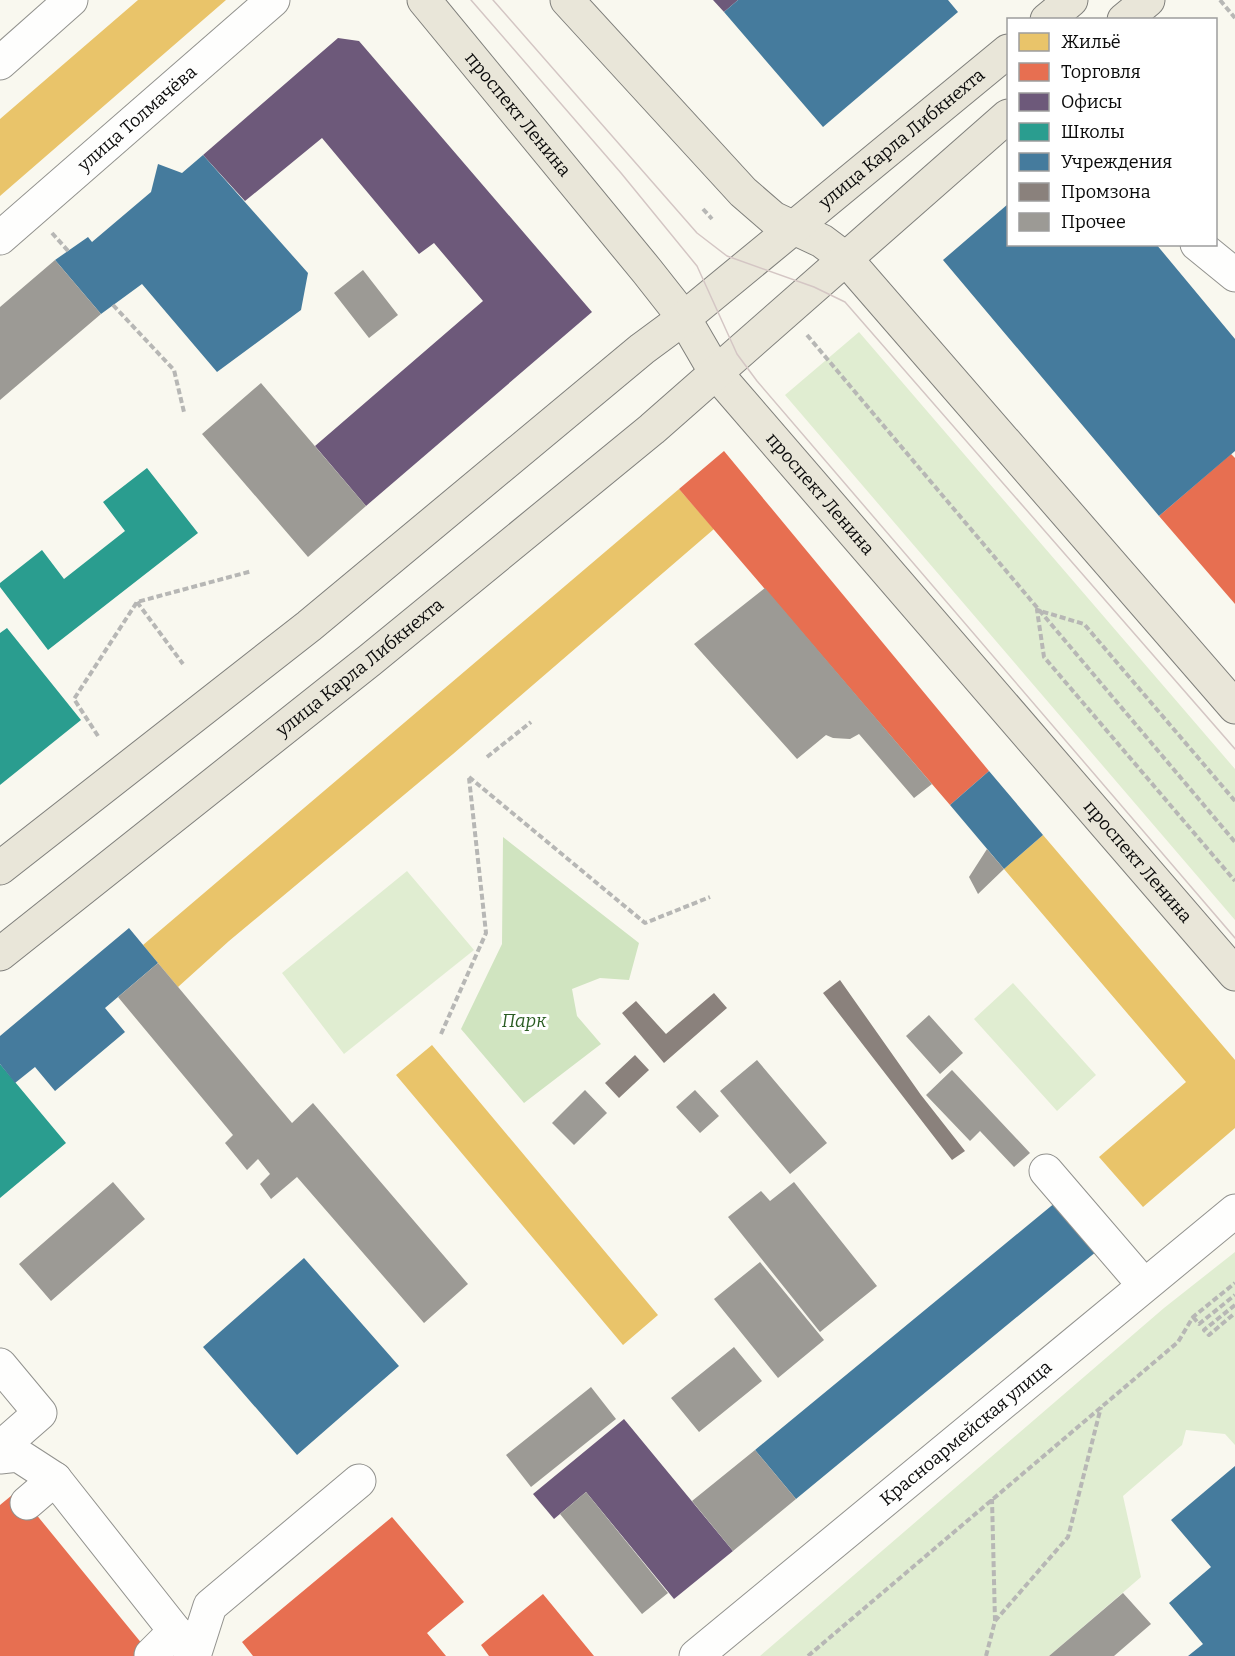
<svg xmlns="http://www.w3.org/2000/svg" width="1235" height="1656" font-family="Bitter,serif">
	<rect width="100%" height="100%" fill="#f9f8ef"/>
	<path fill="#e0edd1" d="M 859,332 L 1235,769 L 1235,920 L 785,395 Z
		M 407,871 L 474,950 L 344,1054 L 282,973 Z
		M 1013,983 L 1096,1075 L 1057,1111 L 974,1019 Z
		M 1235,1252 L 1235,1445 L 1225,1434 L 1186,1430 L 1182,1445 L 1123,1496 L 1141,1577 L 1049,1656 L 760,1656 L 1164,1308 Z"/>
	<path fill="#d0e4c0" d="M 503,837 L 639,943 L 629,980 L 600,978 L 572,989 L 577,1016 L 601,1044 L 524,1103 L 461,1029 L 502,944 Z"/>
	<path fill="#e9c46a" d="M 138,0 L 226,0 L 0,196 L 0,119 Z
		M 679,489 L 714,529 L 453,754 L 229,941 L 178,987 L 143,945 Z
		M 1043,835 L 1235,1060 L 1235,1128 L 1143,1207 L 1099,1157 L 1186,1082 L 1004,869 Z
		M 432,1045 L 658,1315 L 623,1345 L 396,1075 Z"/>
	<path fill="#e76f51" d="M 724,451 L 989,771 L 950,805 L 679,489 Z
		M 1231,454 L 1235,458 L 1235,604 L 1159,516 Z
		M 17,1491 L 152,1656 L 0,1656 L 0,1505 Z
		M 392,1517 L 464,1602 L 427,1633 L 446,1656 L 253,1656 L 242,1642 Z
		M 543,1594 L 594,1656 L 489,1656 L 481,1645 Z"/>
	<path fill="#6d597a" d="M 713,0 L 738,0 L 724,12 Z
		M 338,38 L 359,41 L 592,312 L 366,506 L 315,446 L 483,301 L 434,243 L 419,254 L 322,138 L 245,201 L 203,155 Z
		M 624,1419 L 733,1551 L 674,1599 L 586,1492 L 554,1519 L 533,1494 Z"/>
	<path fill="#2a9d8f" d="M 147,468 L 198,533 L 48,650 L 0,587 L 0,583 L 42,550 L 64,579 L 125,531 L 103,502 Z
		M 7,628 L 81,720 L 0,785 L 0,633 Z
		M 0,1064 L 66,1143 L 0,1198 Z"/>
	<path fill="#457b9d" d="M 738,0 L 948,0 L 958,12 L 823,127 L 724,12 Z
		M 203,155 L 308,273 L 301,310 L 217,372 L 142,284 L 101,314 L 55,260 L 88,237 L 92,242 L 151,192 L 158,164 L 182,173 Z
		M 1008,204 L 1008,244 L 1156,244 L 1235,339 L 1235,451 L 1159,516 L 943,260 Z
		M 989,771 L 1043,835 L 1004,869 L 950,805 Z
		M 129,928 L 158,963 L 105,1008 L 125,1032 L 55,1091 L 35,1067 L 15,1083 L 0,1064 L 0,1036 Z
		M 1056,1202 L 1097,1251 L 796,1499 L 755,1450 Z
		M 304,1258 L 399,1366 L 297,1455 L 203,1347 Z
		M 1235,1466 L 1235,1656 L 1188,1656 L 1203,1644 L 1169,1603 L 1211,1567 L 1171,1520 Z"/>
	<path fill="#8a817c" d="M 840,980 L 921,1095 L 965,1151 L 952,1160 L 823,993 Z
		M 714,993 L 727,1008 L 664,1063 L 622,1013 L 636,1001 L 666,1034 Z
		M 635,1055 L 649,1070 L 619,1098 L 605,1083 Z"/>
	<path fill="#9c9a95" d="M 55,260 L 101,314 L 0,400 L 0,307 Z
		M 363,270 L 398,315 L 369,338 L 334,293 Z
		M 261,383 L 366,506 L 308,557 L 202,434 Z
		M 765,588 L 932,784 L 914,798 L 859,734 L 850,739 L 833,738 L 826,735 L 797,759 L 694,644 Z
		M 987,849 L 1004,869 L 978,894 L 969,877 Z
		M 158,963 L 292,1123 L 313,1103 L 468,1284 L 424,1323 L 297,1177 L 271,1199 L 260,1184 L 270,1174 L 258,1159 L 247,1170 L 225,1143 L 233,1135 L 118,997 Z
		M 929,1015 L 963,1053 L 940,1074 L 906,1036 Z
		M 757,1060 L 827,1143 L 790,1174 L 720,1091 Z
		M 952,1070 L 1030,1153 L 1014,1167 L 980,1131 L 970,1141 L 926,1095 Z
		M 585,1090 L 607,1113 L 574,1145 L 552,1123 Z
		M 695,1090 L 719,1116 L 700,1133 L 676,1107 Z
		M 113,1182 L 145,1219 L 51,1301 L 19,1264 Z
		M 794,1182 L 877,1286 L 820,1332 L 728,1217 L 761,1191 L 770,1201 Z
		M 760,1262 L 824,1340 L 778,1378 L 714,1299 Z
		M 734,1347 L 762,1381 L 699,1432 L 671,1398 Z
		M 591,1387 L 616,1419 L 531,1487 L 506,1455 Z
		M 755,1450 L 796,1499 L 733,1551 L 692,1501 Z
		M 586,1492 L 668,1593 L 642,1614 L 560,1514 Z
		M 1123,1593 L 1151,1624 L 1114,1656 L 1049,1656 Z"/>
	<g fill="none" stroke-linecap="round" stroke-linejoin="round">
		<g stroke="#92928e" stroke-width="35">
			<g id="minor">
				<path d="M 0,63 L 71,0"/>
				<path id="s1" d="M 0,238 L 273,0"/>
				<path d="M 1197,244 L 1235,275"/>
				<path d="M 1046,1171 L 1144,1285"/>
				<path d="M 0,1365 L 40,1413 L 0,1448"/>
				<path d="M 0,1457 L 18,1455 L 55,1479 L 194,1655"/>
				<path d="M 27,1503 L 55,1479"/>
				<path d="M 151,1655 L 175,1631"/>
				<path d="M 194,1656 L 210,1606 L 359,1481"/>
				<path id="s2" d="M 696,1656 L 1235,1211"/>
			</g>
		</g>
		<g stroke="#7f7f7b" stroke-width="35">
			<g id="major">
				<path id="s3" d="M 424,0 L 647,271 L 684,318 L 716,373 L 1235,974"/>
				<path d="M 567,0 L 743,192 L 773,218 L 822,241 L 846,259 L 1235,707"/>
				<path d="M 1047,20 L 1071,0"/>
				<path d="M 1124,20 L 1148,0"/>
				<path id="s4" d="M 0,868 L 309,626 L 642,349 L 684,318 L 1008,51"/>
				<path id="s5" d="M 0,954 L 370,660 L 652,429 L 1008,116"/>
			</g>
		</g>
		<path stroke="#b7b7b5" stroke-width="4" stroke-dasharray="6 3" stroke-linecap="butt" d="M 1220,0 L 1235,18
			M 703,209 L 712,219
			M 52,233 L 69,252
			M 113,305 L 174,370 L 184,412
			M 807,335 L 1235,842
			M 137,602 L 183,664
			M 98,736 L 74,699 L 137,602 L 252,571
			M 487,757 L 531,722
			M 469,777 L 645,923 L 710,897
			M 1235,801 L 1084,624 L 1037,610 L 1044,657 L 1235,881
			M 441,1034 L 486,933 L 469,778
			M 1235,1305 L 1204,1330 L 1209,1335 L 1235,1313
			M 1193,1317 L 1199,1324 L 1235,1295
			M 995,1621 L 1068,1537 L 1101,1407
			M 808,1656 L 1178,1342 L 1193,1317 L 1235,1283
			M 986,1656 L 995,1621 L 992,1499"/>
		<use href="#minor" stroke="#fefefd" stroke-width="33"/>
		<use href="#major" stroke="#e9e6d9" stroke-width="33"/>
		<path stroke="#d4c6c4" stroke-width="1.5" d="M 471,0 L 621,173 L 697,266 L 737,354 L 757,381 L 1235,938
			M 493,0 L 697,233 L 727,256 L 814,287 L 845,302 L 1235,749"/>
	</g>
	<g text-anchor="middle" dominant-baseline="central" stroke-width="6" stroke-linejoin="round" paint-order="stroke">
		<g font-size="18" fill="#0b0b0b" stroke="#fff">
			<text stroke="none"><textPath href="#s3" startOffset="148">проспект Ленина</textPath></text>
			<text stroke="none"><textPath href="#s1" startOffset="182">улица Толмачёва</textPath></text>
			<text stroke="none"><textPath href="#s4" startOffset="1160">улица Карла Либкнехта</textPath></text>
			<text stroke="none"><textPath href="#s3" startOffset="634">проспект Ленина</textPath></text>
			<text stroke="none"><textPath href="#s5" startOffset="460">улица Карла Либкнехта</textPath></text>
			<text stroke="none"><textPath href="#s3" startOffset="1120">проспект Ленина</textPath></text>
			<text stroke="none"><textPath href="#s2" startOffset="350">Красноармейская улица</textPath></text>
		</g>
		<g font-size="18" font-style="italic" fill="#2a5c22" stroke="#fff">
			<text x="524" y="1021">Парк</text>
		</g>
	</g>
	<rect x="1007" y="18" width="210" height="228" fill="#ffffff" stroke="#9d9d9d" stroke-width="1.5"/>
	<rect x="1019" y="33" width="30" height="18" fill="#e9c46a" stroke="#9d9d9d" stroke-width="1.5"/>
	<text x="1061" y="48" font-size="18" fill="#0b0b0b">Жильё</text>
	<rect x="1019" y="63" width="30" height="18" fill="#e76f51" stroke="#9d9d9d" stroke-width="1.5"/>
	<text x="1061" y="78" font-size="18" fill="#0b0b0b">Торговля</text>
	<rect x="1019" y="93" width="30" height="18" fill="#6d597a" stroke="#9d9d9d" stroke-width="1.5"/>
	<text x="1061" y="108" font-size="18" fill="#0b0b0b">Офисы</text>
	<rect x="1019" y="123" width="30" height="18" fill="#2a9d8f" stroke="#9d9d9d" stroke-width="1.5"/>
	<text x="1061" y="138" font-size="18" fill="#0b0b0b">Школы</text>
	<rect x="1019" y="153" width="30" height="18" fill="#457b9d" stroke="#9d9d9d" stroke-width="1.5"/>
	<text x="1061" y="168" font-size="18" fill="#0b0b0b">Учреждения</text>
	<rect x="1019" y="183" width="30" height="18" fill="#8a817c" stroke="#9d9d9d" stroke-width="1.5"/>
	<text x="1061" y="198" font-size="18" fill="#0b0b0b">Промзона</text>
	<rect x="1019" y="213" width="30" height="18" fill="#9c9a95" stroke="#9d9d9d" stroke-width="1.5"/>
	<text x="1061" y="228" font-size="18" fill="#0b0b0b">Прочее</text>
</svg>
